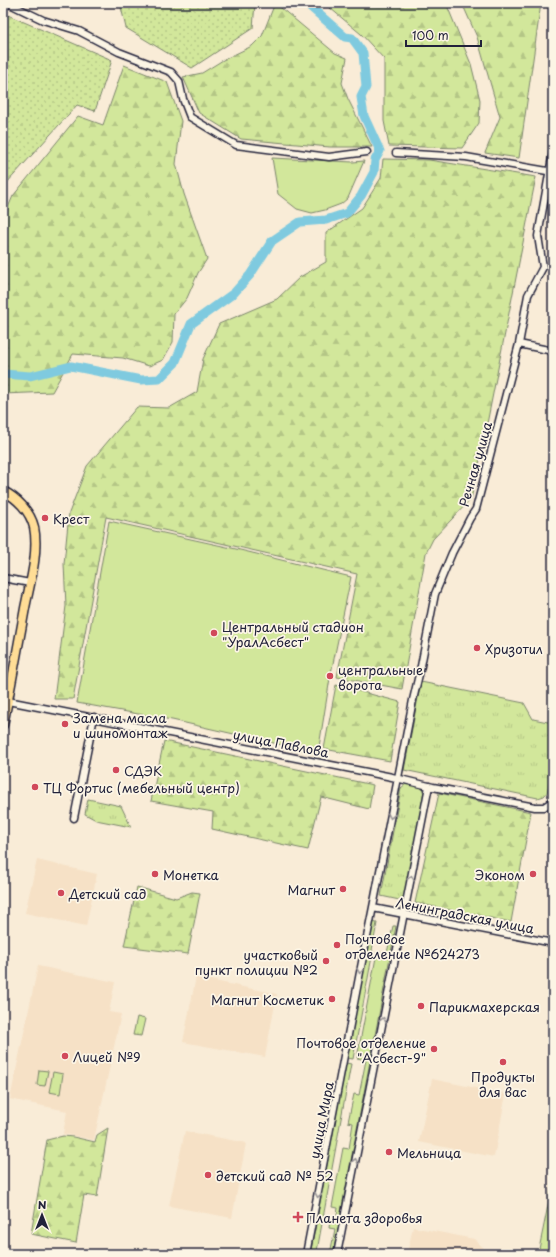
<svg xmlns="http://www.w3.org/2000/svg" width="556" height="1257" font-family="'Playpen Sans',sans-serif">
	<defs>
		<pattern id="forest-firs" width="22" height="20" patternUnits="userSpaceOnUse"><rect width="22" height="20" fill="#d2e79b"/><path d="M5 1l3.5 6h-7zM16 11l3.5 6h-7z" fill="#b4c686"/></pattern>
		<pattern id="park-tufts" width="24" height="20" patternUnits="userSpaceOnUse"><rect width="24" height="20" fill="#d2e79b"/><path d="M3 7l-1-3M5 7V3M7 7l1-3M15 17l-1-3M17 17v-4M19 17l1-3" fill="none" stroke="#b4c686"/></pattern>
		<pattern id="garden-dots" width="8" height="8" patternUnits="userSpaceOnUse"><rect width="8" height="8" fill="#d2e79b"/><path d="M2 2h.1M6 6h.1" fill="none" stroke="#b4c686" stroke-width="1.8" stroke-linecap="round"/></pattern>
	</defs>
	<rect width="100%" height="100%" fill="#f9ecd7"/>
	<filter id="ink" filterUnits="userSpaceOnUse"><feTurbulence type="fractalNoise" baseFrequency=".025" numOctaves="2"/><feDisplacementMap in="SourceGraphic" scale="8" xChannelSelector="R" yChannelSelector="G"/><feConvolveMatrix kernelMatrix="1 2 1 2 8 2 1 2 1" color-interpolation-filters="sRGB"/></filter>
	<g filter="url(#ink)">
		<path fill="#f6e1c6" d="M 37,860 L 97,874 L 86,926 L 25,913 Z
			M 38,966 L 115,982 L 109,1012 L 121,1014 L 94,1140 L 63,1134 L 67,1111 L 10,1099 Z
			M 196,977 L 277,994 L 265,1057 L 183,1042 Z
			M 432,1079 L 506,1094 L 494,1157 L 419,1142 Z
			M 185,1131 L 246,1143 L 232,1218 L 169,1206 Z
			M 413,1227 L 474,1239 L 490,1254 L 407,1254 Z"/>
		<path fill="#d2e79b" stroke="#7a846b" d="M 272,158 L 353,162 L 364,161 L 348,198 L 341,204 L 325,210 L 312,213 L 297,209 L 278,194 Z
			M 109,521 L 236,549 L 351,577 L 330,678 L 318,753 L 172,720 L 77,703 Z
			M 372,922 L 377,923 L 372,950 L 373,951 L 353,1059 L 347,1058 Z
			M 393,926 L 396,926 L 333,1254 L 330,1254 L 335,1229 L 329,1228 L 330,1220 L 336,1221 L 338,1208 L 332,1207 L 343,1148 L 349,1149 L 353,1123 L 348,1122 L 354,1094 L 359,1095 L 366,1060 L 357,1058 L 377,952 L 387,953 Z
			M 346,1063 L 351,1064 L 317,1251 L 311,1250 Z
			M 39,1070 L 48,1071 L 45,1086 L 37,1085 Z
			M 53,1072 L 63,1074 L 60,1094 L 49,1092 Z
			M 553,1181 L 553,1254 L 538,1254 Z"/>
		<path fill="url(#forest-firs)" stroke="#7a846b" d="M 275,3 L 335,53 L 347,58 L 342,83 L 348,99 L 372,147 L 330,147 L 241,139 L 199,113 L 183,77 L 202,73 L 223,60 L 252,46 L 262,36 Z
			M 324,3 L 446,3 L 471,64 L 480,100 L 479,123 L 462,148 L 389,146 L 384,121 L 384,59 L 361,34 Z
			M 462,3 L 541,3 L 519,158 L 485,153 L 500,117 L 477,37 Z
			M 124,65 L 167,82 L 181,121 L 176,164 L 184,194 L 207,259 L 198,273 L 187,298 L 174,314 L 173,342 L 163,360 L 149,366 L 123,358 L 73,354 L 52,392 L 3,394 L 3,219 L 13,196 L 78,116 L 103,125 Z
			M 383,159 L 429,160 L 536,177 L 479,464 L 471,499 L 433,539 L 426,553 L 402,689 L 337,677 L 357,574 L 106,517 L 73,699 L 54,699 L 66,606 L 64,564 L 69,513 L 87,466 L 137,407 L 169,408 L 197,392 L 203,359 L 219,324 L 277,299 L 300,277 L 326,262 L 326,233 L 362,208 L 381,178 Z
			M 336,685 L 400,702 L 390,761 L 324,749 Z
			M 164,741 L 373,785 L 369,809 L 321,797 L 308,850 L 212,829 L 213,812 L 151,801 Z
			M 439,793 L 531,812 L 511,922 L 415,903 Z
			M 137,887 L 176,898 L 192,892 L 200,893 L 188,954 L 124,946 Z
			M 108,1128 L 97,1197 L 84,1195 L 76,1243 L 31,1234 L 47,1140 L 63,1136 L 73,1137 L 95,1142 L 97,1135 Z"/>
		<path fill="url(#park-tufts)" stroke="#7a846b" d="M 421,682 L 524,703 L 533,719 L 553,723 L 553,765 L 547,793 L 544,796 L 538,798 L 404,770 Z
			M 407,783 L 421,786 L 424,793 L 404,901 L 381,896 L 401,788 Z
			M 88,799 L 121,806 L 131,827 L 96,820 L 85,814 Z
			M 137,1017 L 145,1019 L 141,1036 L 133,1035 Z"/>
		<path fill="url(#garden-dots)" stroke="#7a846b" d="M 120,3 L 255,3 L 253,28 L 192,68 L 126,28 Z
			M 3,13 L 112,60 L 95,111 L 77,105 L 5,185 L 3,184 Z"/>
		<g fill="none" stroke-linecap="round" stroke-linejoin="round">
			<path stroke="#7fcadf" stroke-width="9" d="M 3,374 L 30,376 L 71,366 L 141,380 L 159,379 L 175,363 L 191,324 L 234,293 L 250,275 L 272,241 L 300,222 L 326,220 L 347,213 L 361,196 L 374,172 L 375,160 L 380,151 L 364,116 L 361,97 L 366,87 L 363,53 L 352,38 L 345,37 L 306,3"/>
			<g stroke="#22223b" stroke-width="9">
				<path id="minor" d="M 3,3 L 12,5 L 43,20 L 79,31 L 119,52 L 171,72 L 179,81 L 183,99 L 190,117 L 236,145 L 329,157 L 367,152
					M 396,153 L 466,157 L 553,172
					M 519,344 L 553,351
					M 3,578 L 30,583
					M 3,700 L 392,777 L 433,787 L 535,807 L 544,807 L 553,801
					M 74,818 L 94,717
					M 373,908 L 553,943
					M 306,1254 L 361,967 L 375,897 L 413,700 L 421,666 L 435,594 L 452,553 L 470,518 L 476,509 L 519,344 L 528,295 L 543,267 L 538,236 L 553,152
					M 337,1254 L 429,786"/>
			</g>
			<g stroke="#22223b" stroke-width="11">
				<path id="major" d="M 3,491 C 17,498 30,511 34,527 C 39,552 30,583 25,608 C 18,647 11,686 3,725"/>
			</g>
			<use href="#minor" stroke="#fcf5e5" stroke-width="6"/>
			<use href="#major" stroke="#ffdd96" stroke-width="8"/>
		</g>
		<defs><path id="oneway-chevron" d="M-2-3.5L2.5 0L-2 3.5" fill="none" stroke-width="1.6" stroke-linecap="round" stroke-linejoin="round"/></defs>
		<g stroke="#9a9698">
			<use href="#oneway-chevron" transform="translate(391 816) rotate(101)"/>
			<use href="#oneway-chevron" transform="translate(411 878) rotate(-79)"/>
			<use href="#oneway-chevron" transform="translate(360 971) rotate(101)"/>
			<use href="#oneway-chevron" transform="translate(383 1020) rotate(-78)"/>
			<use href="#oneway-chevron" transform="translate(355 1161) rotate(-79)"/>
			<use href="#oneway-chevron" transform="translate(318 1195) rotate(101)"/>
		</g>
	</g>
	<g fill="#d1495b" stroke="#fcf5e5" stroke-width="1.5">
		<circle cx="45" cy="518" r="4"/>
		<circle cx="214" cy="633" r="4"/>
		<circle cx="477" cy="648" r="4"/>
		<circle cx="330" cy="676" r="4"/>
		<circle cx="65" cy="724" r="4"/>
		<circle cx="116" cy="770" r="4"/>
		<circle cx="35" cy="787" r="4"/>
		<circle cx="155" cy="874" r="4"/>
		<circle cx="533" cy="874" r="4"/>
		<circle cx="343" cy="889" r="4"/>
		<circle cx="61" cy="893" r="4"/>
		<circle cx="337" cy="945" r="4"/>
		<circle cx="326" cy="961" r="4"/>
		<circle cx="332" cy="999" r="4"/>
		<circle cx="421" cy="1006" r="4"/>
		<circle cx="434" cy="1049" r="4"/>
		<circle cx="65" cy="1056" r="4"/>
		<circle cx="503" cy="1062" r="4"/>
		<circle cx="389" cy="1152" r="4"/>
		<circle cx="208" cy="1175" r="4"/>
		<path d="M296 1211h4v4h4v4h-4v4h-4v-4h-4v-4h4z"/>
	</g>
	<g text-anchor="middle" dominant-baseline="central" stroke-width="3.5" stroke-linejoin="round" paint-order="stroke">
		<g font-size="13" fill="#22223b" stroke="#fcf5e5">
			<text transform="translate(475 464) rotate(-74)">Речная улица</text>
			<text transform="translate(281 743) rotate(11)">улица Павлова</text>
			<text transform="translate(465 915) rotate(11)">Ленинградская улица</text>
			<text transform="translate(321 1120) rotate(-79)">улица Мира</text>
		</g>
		<g font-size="13" fill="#22223b" stroke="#fcf5e5" text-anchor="start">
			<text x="53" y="518">Крест</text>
			<text x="222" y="626">Центральный стадион<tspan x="222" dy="15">"УралАсбест"</tspan></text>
			<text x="485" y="648">Хризотил</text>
			<text x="338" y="669">центральные<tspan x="338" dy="15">ворота</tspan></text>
			<text x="73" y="717">Замена масла<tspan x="73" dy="15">и шиномонтаж</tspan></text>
			<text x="124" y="770">СДЭК</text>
			<text x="43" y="787">ТЦ Фортис (мебельный центр)</text>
			<text x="163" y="874">Монетка</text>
			<text x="525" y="874" text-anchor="end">Эконом</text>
			<text x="335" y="889" text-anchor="end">Магнит</text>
			<text x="69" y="893">Детский сад</text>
			<text x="345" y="938">Почтовое<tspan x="345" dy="15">отделение №624273</tspan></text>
			<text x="318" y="954" text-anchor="end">участковый<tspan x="318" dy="15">пункт полиции №2</tspan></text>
			<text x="324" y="999" text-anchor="end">Магнит Косметик</text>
			<text x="429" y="1006">Парикмахерская</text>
			<text x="426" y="1042" text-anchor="end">Почтовое отделение<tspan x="426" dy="15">"Асбест-9"</tspan></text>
			<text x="73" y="1056">Лицей №9</text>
			<text x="503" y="1076" text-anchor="middle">Продукты<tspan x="503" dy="15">для вас</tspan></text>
			<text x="397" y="1152">Мельница</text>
			<text x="216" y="1175">детский сад № 52</text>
			<text x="306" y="1217">Планета здоровья</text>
		</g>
	</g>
	<rect width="556" height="1257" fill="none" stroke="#fcf5e5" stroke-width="16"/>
	<rect x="8" y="8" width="540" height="1241" fill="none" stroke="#22223b" stroke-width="1.5" filter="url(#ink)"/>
	<g transform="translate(42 1215)" stroke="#fcf5e5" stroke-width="3" paint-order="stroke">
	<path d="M0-3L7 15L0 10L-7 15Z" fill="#22223b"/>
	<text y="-6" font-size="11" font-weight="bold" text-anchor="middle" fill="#22223b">N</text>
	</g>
	<path d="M406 40v6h75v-6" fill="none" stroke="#22223b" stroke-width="2"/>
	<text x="412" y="40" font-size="12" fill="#22223b" stroke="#fcf5e5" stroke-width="3" paint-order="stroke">100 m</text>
</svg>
